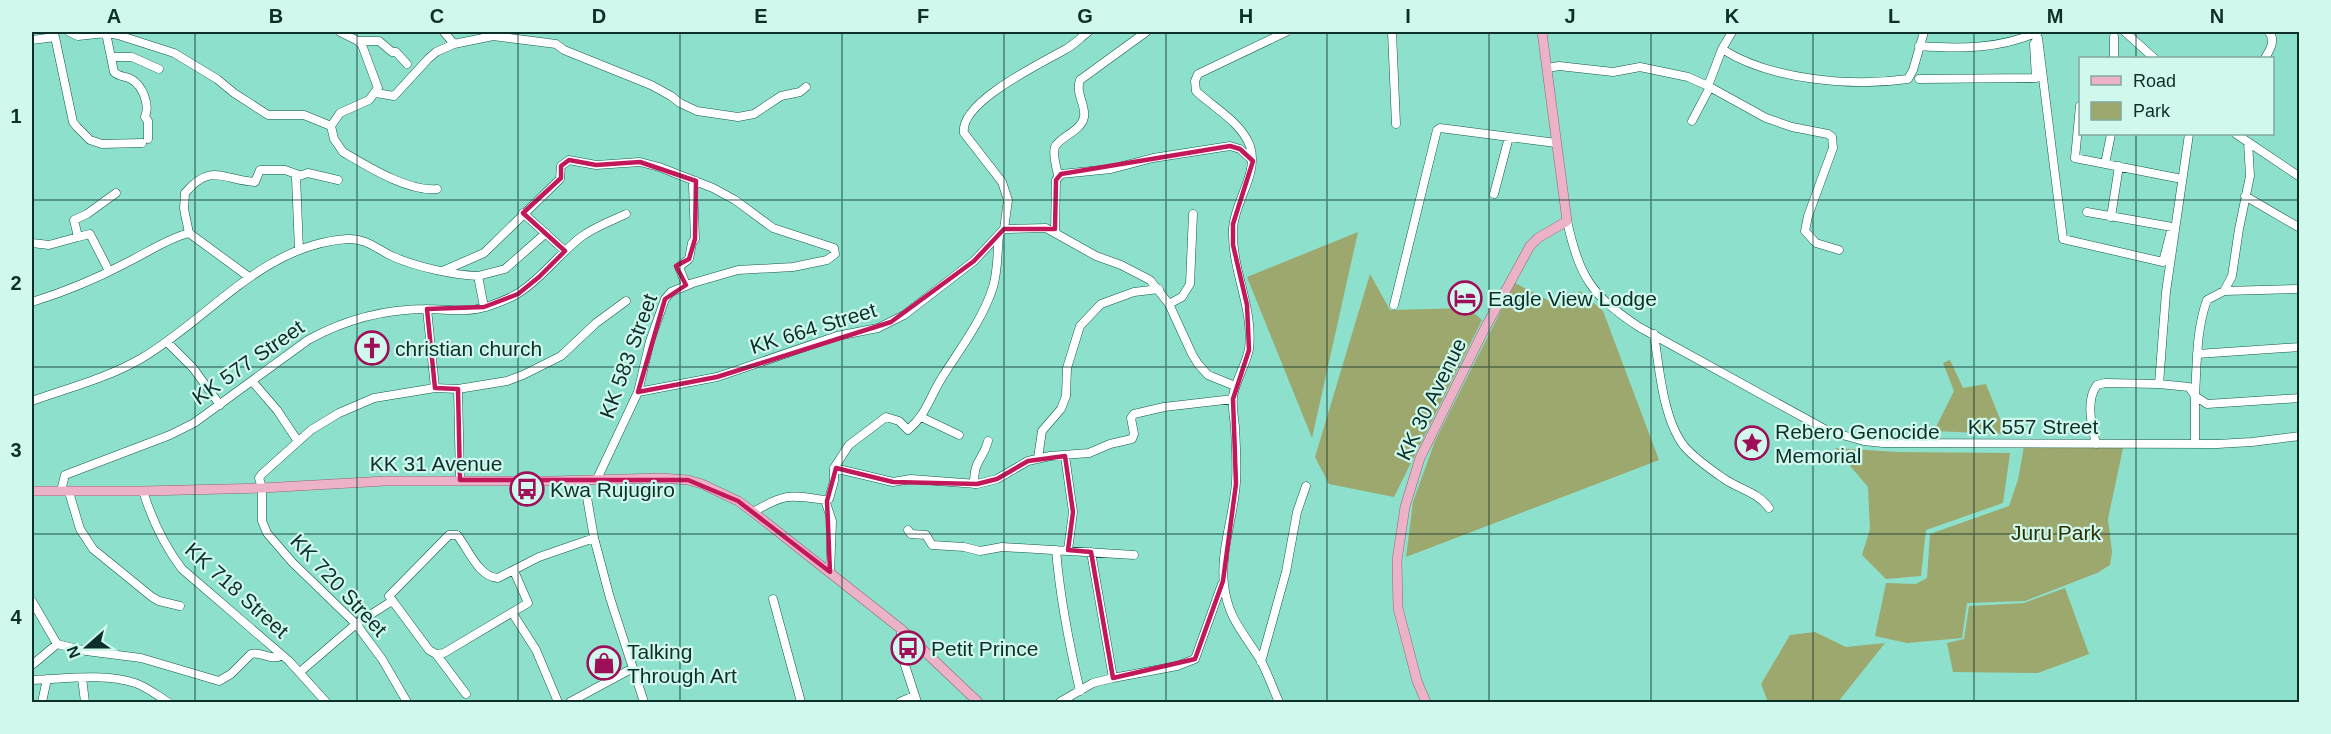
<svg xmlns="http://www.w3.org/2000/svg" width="2331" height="734" font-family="Helvetica,sans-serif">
	<rect width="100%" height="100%" fill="#8ce0cc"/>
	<path fill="#9da86e" d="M 1358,232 L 1312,438 L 1247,277 Z
		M 1370,274 L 1390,310 L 1468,308 L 1482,320 L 1394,497 L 1329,484 L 1315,457 Z
		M 1515,283 L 1559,306 L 1580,291 L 1603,311 L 1659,460 L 1406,557 L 1413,502 L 1435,441 Z
		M 1950,360 L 1963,388 L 1986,384 L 2006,434 L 1934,431 L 1954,391 L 1943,363 Z
		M 2024,446 L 2123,448 L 2108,519 L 2112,552 L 2110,565 L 2097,573 L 2025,601 L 1967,603 L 1962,638 L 1907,643 L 1875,636 L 1886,583 L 1916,584 L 1927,578 L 1930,534 L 2009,506 L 2018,480 Z
		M 1835,448 L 1897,452 L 2010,453 L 2003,503 L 1926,530 L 1921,576 L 1886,579 L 1862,555 L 1870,529 L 1868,487 Z
		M 2065,588 L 2089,654 L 2038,673 L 1953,672 L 1947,643 L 1964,639 L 1969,606 L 2024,603 Z
		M 1815,632 L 1846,647 L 1885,643 L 1838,702 L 1768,702 L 1761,684 L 1790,635 Z"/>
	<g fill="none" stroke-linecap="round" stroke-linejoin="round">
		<g stroke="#15594c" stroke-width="9">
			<path id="minor" d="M 69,32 L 78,36 L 106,33 L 118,35 L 174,53 L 217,79 L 234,93 L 268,115 L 304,115 L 331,126
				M 340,32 L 358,41 L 362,45 L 378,88 L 369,100 L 340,113 L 331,126 L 334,139 L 343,152 C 367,166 408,192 437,189
				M 444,32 L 454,44
				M 1392,32 L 1396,124
				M 2125,32 L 2154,58
				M 106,33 L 114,72 C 119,77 125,76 131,79 C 143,86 150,105 145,117 L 148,121 L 148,139
				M 32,40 L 55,37 L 73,122 L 77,127 L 90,140 L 102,144 L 142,143
				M 358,41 L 379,41 L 392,52 L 396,52 L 407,64
				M 1919,46 C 1960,49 2000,49 2038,32
				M 1722,49 C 1770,80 1852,87 1908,79 L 1913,70 L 1924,32
				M 112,57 L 132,57 L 159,69
				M 2114,58 L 2114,37
				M 2265,58 C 2270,50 2276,40 2269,32
				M 1548,68 L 1559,66 L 1613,72 L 1640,67 L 1688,77 L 1708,86 L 1766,118 L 1792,127 L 1828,134 L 1832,137 L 1833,148 L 1808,216 L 1805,231 L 1816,243 L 1839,250
				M 1919,79 L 2036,78 L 2034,44 L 2038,38 L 2063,239 L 2163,262 L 2172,227 L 2087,212
				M 1708,86 L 1722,49 L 1732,32
				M 376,93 L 394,96 L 428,59 L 436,52 L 454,44 L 493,36 L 556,44 L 564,50 L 651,85 L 671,96 L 680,103 L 697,111 L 738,117 L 754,114 L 781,96 L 800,92 L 806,87
				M 2080,106 L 2075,158 L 2177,178
				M 1692,121 L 1710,87
				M 2236,134 L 2300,177
				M 2248,142 L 2250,176 L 2239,229 L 2232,276 L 2224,291 L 2207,300 C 2196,330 2197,364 2195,396 L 2207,404 L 2300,398
				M 2105,164 L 2111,134
				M 1058,176 C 1057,168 1052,155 1055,147 C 1059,137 1082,131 1084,117 C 1086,105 1075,93 1080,80 L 1146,32
				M 1494,194 L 1509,137
				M 2245,196 L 2300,228
				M 523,213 L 565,251
				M 2111,217 L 2119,166
				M 1567,221 C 1580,278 1591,295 1639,327 L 1828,431 L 1864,441 L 1883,443 L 2217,444 L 2252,442 L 2300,436
				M 1004,229 L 1046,228 L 1096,256 L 1121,265 L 1150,280 L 1169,304 L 1192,354 L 1198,364 L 1208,375 L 1235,386
				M 1055,232 L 1056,180 L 1061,174 L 1111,169 L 1153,158 L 1230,146 L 1240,149 L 1252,160
				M 189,233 L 184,209 L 185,193 C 211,162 223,180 255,182 L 260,170 L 285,170 L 299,175
				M 78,237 L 90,234 L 109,271
				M 32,243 L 49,245 L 78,237 L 74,220 L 87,214 L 116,193
				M 299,250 L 296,177 L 308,173 L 338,180
				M 445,270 L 484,253 L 560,179 L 561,166 L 569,160 L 596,165 L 640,162 L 659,167 L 713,188 L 735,200 L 773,228 L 834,248 L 835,254 L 827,260 L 793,267 L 738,270 L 693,283 L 671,292 L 665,299 L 650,341 L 638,392 L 597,479
				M 478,276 L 505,269 L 546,233
				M 686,285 L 679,267 L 689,259 L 692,243 L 695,239 L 693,185 L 696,181
				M 2224,291 L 2300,289
				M 32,302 C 64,292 96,279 126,263 C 147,253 166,239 189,233 L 249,277
				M 1169,304 L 1182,297 L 1190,284 L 1193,214
				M 1394,305 L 1437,130 L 1440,128 L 1556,143
				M 427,309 L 435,388
				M 1654,334 C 1659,367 1663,419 1684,446 C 1694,458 1710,469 1723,478 C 1738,489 1758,492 1769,508
				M 167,342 L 193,368 L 220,405
				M 2197,354 L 2300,347
				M 252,381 L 277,410 L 297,440
				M 2159,384 L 2166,292 L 2189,134
				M 458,389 L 460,480
				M 638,392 L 717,377 L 837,336 L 878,328 L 904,315 L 974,261 L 1004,229 L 1008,200 L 1002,182 L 964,133 C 959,102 1042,63 1066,49 C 1074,45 1081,37 1088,32
				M 32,401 C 68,388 108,378 142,358 C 210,318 263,244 348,239 C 366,238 378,250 394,257 C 417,267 453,275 478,276 L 484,307
				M 921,417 L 959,435
				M 2096,444 C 2092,426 2085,401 2097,385 L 2105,383 L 2159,384 L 2189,387 L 2195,396 L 2195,444
				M 1065,456 L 1073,512 L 1068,550
				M 1038,458 L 1042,431 L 1061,409 L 1066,396 L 1067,368 L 1080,326 L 1101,304 L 1134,292 L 1159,289
				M 834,468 L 849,445 L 886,417 L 899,421 L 908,430 C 927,414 930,396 943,376 C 960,349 983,319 993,287 C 998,271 997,253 999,236
				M 584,480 L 594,538 L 610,598 L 644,702
				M 974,484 C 974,458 983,461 988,441
				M 61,491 L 65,475 L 170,435 L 194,423 L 308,340 C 344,320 385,309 427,309 C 447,309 466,313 486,307 C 497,303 510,299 520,292 C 543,277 559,254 581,237 C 594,227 611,221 626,214
				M 143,491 C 152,520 163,544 182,569 L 289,661 L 326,702
				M 69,492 L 80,529 L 93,549 L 152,597 L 159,601 L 180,606
				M 825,500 L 832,521 L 830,572
				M 753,512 C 786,493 789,495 825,500 L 829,499 L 834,481 L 834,468 L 893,482 L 911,479 L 977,484 L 997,479 L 1028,461 L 1050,456 L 1089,453 L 1110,444 L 1132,439 L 1134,434 L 1131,418 L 1134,414 L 1164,407 L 1233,399
				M 908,530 L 911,534 L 926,535 L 932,545 L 964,547 L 980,551 L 1002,547 L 1134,555
				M 1056,550 C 1060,598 1069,644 1080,691
				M 514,571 L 528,603 L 444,653 L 436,654 L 429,650 L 389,596 L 449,535 L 457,535 C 468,548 478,577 498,578 L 539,557 L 594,538
				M 773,599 L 801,702
				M 32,601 L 57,644 L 86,651 L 141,658 L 219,681 L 231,674 L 251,654 C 261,651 272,662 282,655
				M 513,614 L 536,650 L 558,702
				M 901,629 L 901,653 L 917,702
				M 436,654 L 466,694
				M 1261,662 L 1286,572 L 1297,512 L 1306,486
				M 32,665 L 57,644
				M 300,672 L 356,624 L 392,601
				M 82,678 L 85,702
				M 1113,678 L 1177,666 L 1195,659 L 1222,584
				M 32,680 C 65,679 103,673 135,683 C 147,687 158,696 168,702
				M 42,702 L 47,679
				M 407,702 L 382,659 L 356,624 L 292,562 L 267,533 L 262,521 L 262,488 L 259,478 L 262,474 L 311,430 L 339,413 L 374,398 L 435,388 L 458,389 L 507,381 L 523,375 L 561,356 L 596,323 L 626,301
				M 570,702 L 633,668
				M 900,702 L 914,696
				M 1060,702 L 1093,683 L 1113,678 L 1091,552
				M 1279,702 C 1273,689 1268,674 1261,661 C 1244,633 1228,619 1224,585 C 1220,550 1234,516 1236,482 C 1237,464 1236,445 1235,427 C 1234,417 1232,406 1233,396 C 1236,379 1246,365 1249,349 C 1254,307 1231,270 1233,228 C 1235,200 1259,174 1250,146 C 1241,122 1214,108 1196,91 L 1195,81 L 1198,74 L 1286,32"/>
		</g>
		<g stroke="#956578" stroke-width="10">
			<path id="major" d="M 32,491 L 143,491 L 262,488 L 385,481 L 554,481 L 661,478 L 688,480 L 702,484 L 738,501 L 753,512 L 901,629 L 978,702
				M 1426,702 L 1417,681 L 1398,608 L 1397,560 L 1405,507 L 1420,458 L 1484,330 L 1530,246 L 1538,238 L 1567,221 L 1542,32"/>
		</g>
		<use href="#minor" stroke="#fff" stroke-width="8"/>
		<use href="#major" stroke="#ecb3c8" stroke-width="9"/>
	</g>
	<path fill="none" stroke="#c2185b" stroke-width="4.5" stroke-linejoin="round" d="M 1230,146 L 1240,149 L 1253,161 L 1233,224 L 1233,245 L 1247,305 L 1249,350 L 1233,399 L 1236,484 L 1223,581 L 1195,659 L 1113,678 L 1091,552 L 1068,550 L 1073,512 L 1065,456 L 1028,461 L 997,479 L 977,484 L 893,482 L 836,468 L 827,501 L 830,572 L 738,501 L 688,480 L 460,480 L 458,389 L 435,388 L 427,309 L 484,307 L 518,294 L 539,277 L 565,251 L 523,213 L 561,178 L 561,166 L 569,160 L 596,165 L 640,162 L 696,181 L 695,239 L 689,259 L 676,266 L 686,285 L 665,299 L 638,392 L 717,377 L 891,322 L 974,261 L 1004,229 L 1055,229 L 1056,180 L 1061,174 Z"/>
	<path fill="none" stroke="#0c3029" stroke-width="1.5" stroke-opacity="0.55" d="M 195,32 L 195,702M 357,32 L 357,702M 518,32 L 518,702M 680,32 L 680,702M 842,32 L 842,702M 1004,32 L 1004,702M 1166,32 L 1166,702M 1327,32 L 1327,702M 1489,32 L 1489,702M 1651,32 L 1651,702M 1813,32 L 1813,702M 1974,32 L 1974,702M 2136,32 L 2136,58M 2136,134 L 2136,702M 32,200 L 2300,200M 32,367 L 2300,367M 32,534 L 2300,534"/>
	<defs>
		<g id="hotel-ring" transform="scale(1.725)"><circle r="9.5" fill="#d0f8ed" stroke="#9e0e59" stroke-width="1.5"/><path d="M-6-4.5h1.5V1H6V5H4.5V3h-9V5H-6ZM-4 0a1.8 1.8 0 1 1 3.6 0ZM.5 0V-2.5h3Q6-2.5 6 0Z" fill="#9e0e59"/></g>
		<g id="church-ring" transform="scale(1.725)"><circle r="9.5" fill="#d0f8ed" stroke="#9e0e59" stroke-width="1.5"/><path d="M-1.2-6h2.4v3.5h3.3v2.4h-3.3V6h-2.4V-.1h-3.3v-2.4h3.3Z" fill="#9e0e59"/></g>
		<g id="sight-ring" transform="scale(1.725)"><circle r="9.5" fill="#d0f8ed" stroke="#9e0e59" stroke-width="1.5"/><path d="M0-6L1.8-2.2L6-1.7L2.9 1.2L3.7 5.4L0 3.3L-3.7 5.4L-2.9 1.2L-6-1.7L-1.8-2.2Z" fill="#9e0e59"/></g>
		<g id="bus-ring" transform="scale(1.725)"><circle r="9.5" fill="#d0f8ed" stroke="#9e0e59" stroke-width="1.5"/><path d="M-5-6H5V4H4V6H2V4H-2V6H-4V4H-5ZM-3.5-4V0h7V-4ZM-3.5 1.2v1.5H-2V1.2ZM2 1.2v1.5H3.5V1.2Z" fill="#9e0e59"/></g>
		<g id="shop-ring" transform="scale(1.725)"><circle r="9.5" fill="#d0f8ed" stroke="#9e0e59" stroke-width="1.5"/><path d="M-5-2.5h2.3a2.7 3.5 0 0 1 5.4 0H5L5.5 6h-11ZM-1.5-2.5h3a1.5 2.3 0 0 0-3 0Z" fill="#9e0e59"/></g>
	</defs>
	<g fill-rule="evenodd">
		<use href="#hotel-ring" x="1465" y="298"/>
		<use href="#church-ring" x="372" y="348"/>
		<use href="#sight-ring" x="1752" y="443"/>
		<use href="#bus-ring" x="527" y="489"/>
		<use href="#bus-ring" x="908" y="648"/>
		<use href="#shop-ring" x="604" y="663"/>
	</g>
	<g text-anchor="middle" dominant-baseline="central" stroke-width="4.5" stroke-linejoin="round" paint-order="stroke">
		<g font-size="21" fill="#0c3029" stroke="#d0f8ed" text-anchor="start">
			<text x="1488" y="298">Eagle View Lodge</text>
			<text x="395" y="348">christian church</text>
			<text x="1775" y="431">Rebero Genocide<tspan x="1775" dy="24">Memorial</tspan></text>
			<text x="550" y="489">Kwa Rujugiro</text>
			<text x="931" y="648">Petit Prince</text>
			<text x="627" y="651">Talking<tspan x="627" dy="24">Through Art</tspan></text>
		</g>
		<g font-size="21" fill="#0c3029" stroke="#d0f8ed">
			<text transform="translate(813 328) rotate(-17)">KK 664 Street</text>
			<text transform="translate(628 356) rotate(-70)">KK 583 Street</text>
			<text transform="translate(248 362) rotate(-35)">KK 577 Street</text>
			<text transform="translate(1431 399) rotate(-64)">KK 30 Avenue</text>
			<text x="2033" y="426">KK 557 Street</text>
			<text x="436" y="463">KK 31 Avenue</text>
			<text transform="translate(339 585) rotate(47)">KK 720 Street</text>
			<text transform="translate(237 590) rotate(42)">KK 718 Street</text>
		</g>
		<g font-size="21" fill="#2b3200" stroke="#d0f8ed">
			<text x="2056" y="532">Juru Park</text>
		</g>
	</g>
	<rect width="2331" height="734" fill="none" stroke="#d0f8ed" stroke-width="66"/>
	<rect x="2079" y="57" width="195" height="78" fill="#d0f8ed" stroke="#82a89f" stroke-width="1.5"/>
	<rect x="2091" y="76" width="30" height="9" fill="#ecb3c8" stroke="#82a89f" stroke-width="1.5"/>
	<text x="2133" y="87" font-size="18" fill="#0c3029">Road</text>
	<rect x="2091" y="102" width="30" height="18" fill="#9da86e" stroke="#82a89f" stroke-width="1.5"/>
	<text x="2133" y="117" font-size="18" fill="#0c3029">Park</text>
	<g transform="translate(87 647) rotate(249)" stroke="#d0f8ed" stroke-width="4.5" paint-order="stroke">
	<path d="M0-4.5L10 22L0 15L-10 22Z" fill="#0c3029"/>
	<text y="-9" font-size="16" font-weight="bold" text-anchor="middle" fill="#0c3029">N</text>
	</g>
	<rect x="33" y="33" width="2265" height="668" fill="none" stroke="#0c3029" stroke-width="2"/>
	<g font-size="20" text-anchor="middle" font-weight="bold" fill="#0c3029">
		<text x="114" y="23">A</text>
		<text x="276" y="23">B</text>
		<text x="437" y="23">C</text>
		<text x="599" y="23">D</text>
		<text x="761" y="23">E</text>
		<text x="923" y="23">F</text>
		<text x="1085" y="23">G</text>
		<text x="1246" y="23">H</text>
		<text x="1408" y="23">I</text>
		<text x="1570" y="23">J</text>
		<text x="1732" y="23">K</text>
		<text x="1894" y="23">L</text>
		<text x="2055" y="23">M</text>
		<text x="2217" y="23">N</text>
		<text x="16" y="123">1</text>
		<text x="16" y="290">2</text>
		<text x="16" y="457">3</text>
		<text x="16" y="624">4</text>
	</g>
</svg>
